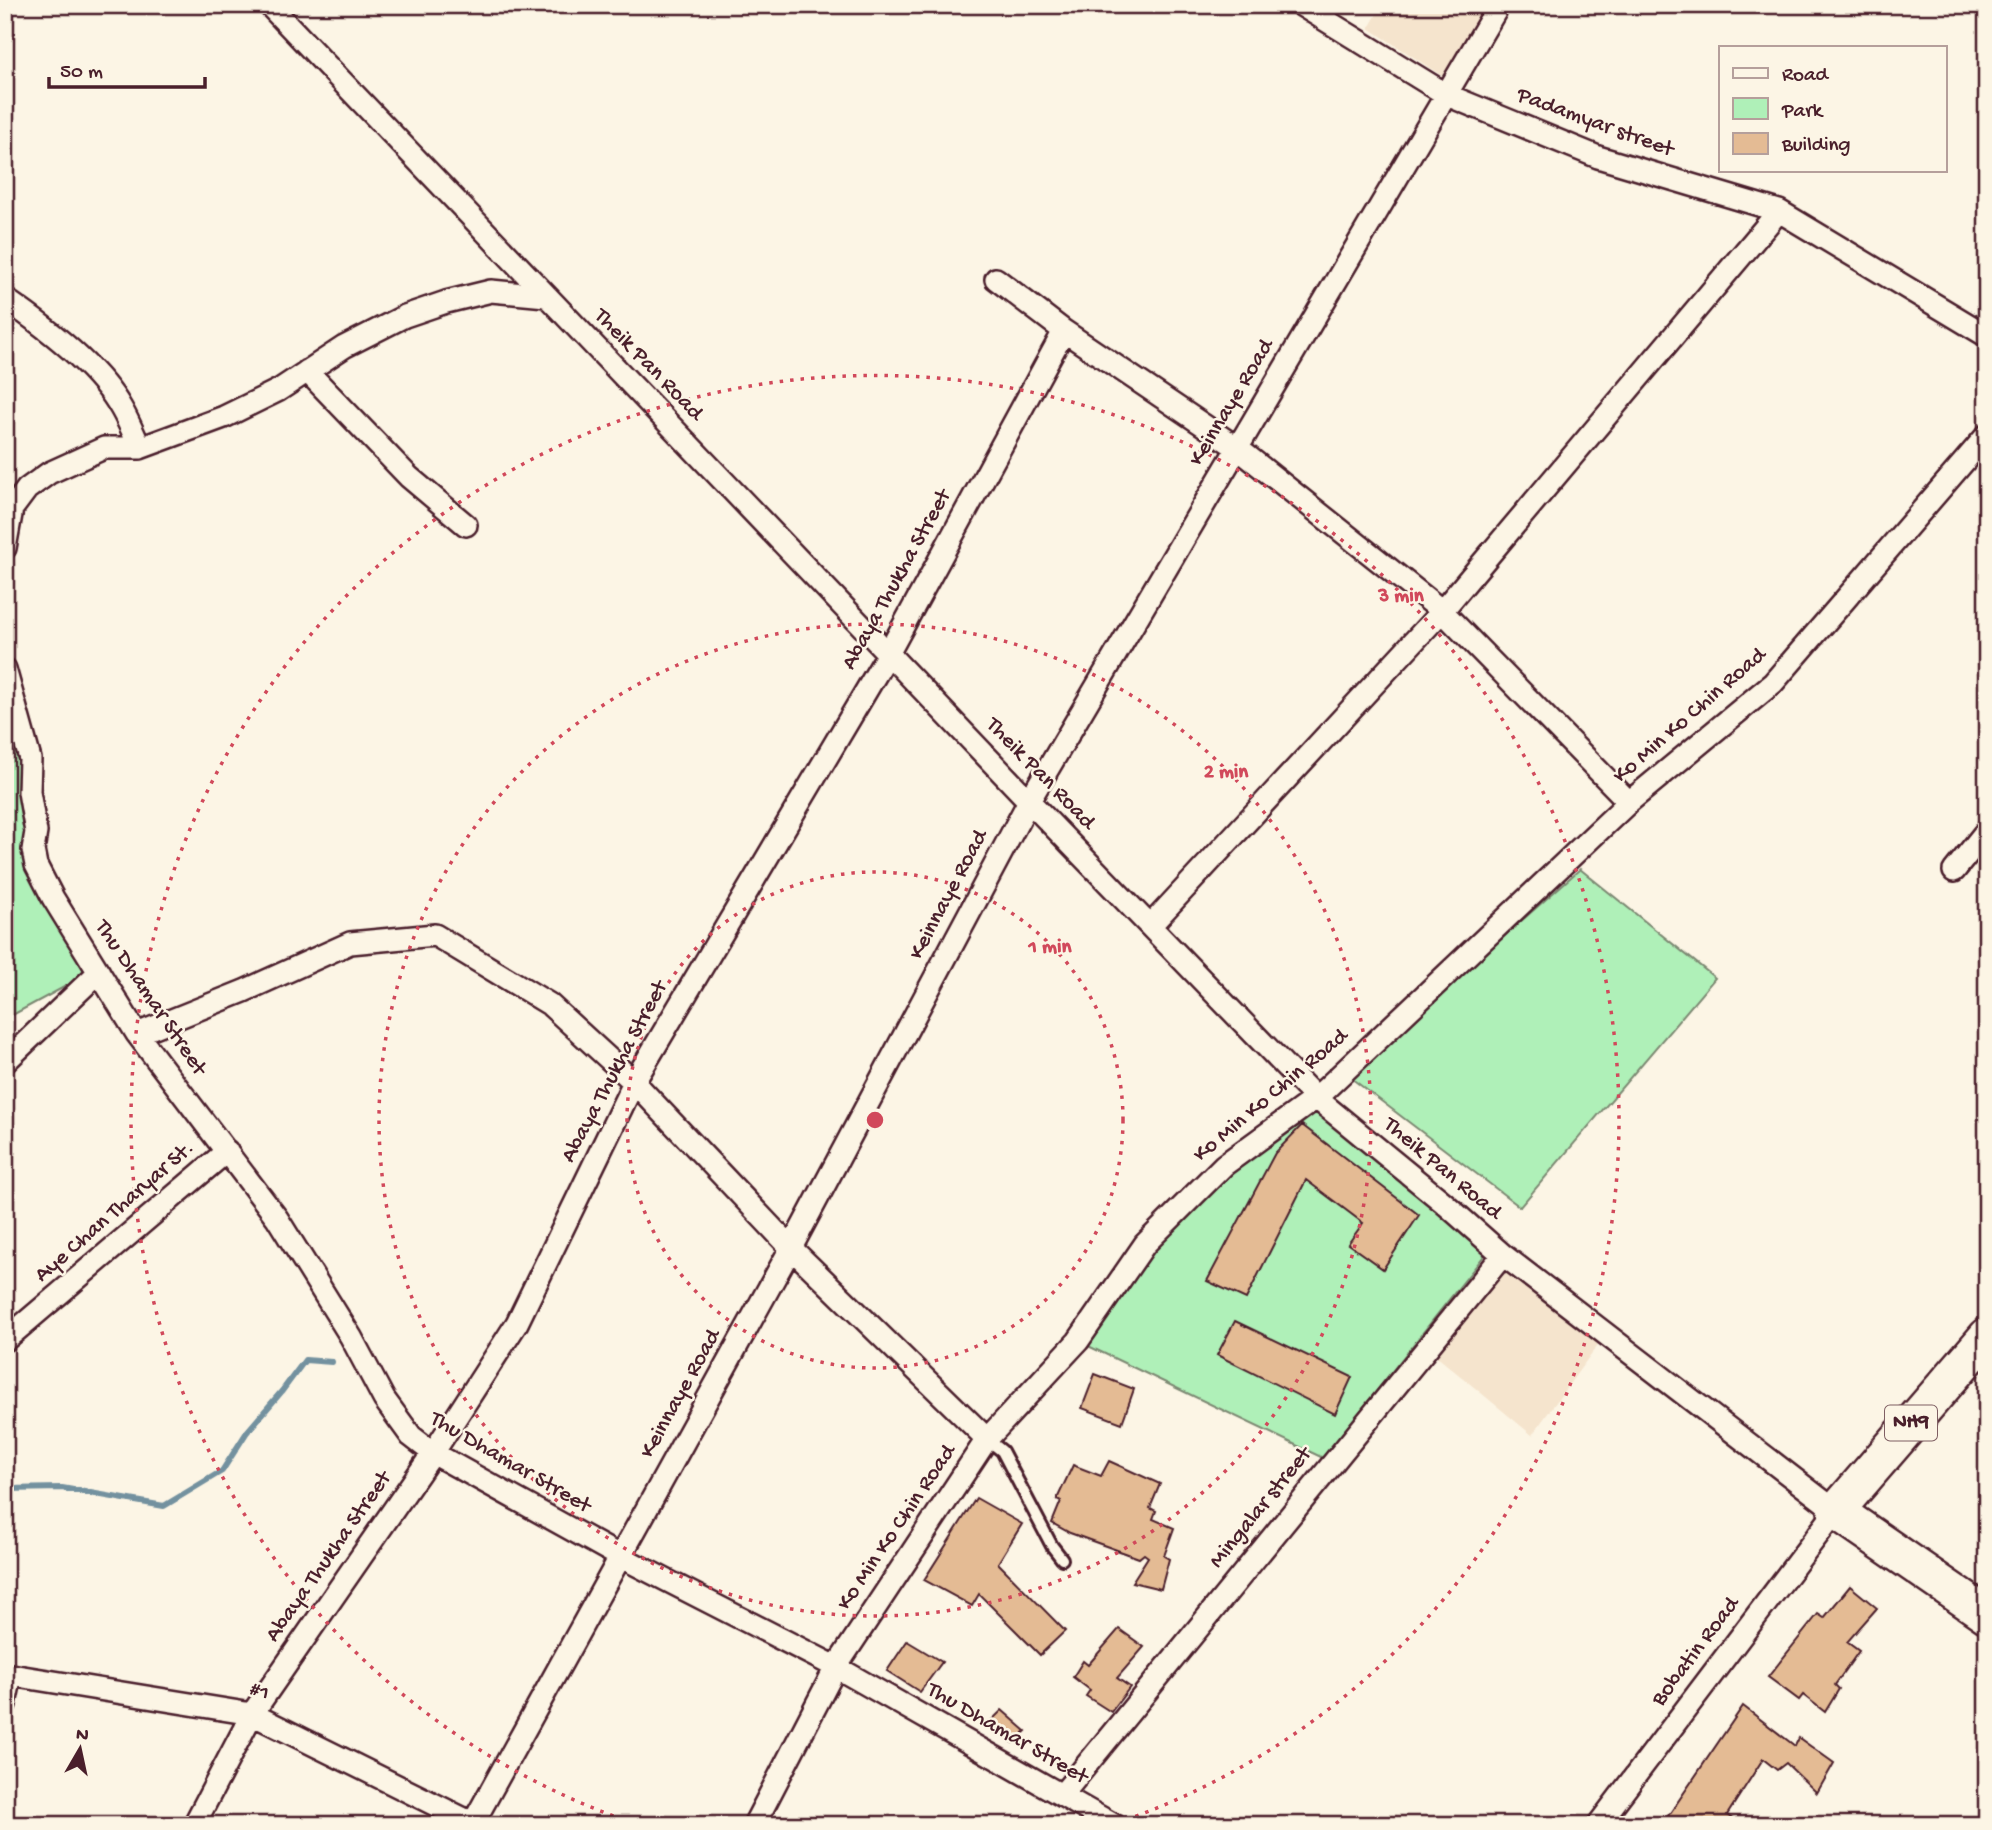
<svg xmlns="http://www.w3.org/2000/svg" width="1992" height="1830" font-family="'Gochi Hand',sans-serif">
	<rect width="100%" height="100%" fill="#fcf5e5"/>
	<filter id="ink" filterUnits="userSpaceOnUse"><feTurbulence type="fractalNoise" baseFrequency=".0143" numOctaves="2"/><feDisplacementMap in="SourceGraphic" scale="14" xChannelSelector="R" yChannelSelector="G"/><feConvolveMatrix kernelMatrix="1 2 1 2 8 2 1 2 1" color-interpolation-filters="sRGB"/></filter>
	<g filter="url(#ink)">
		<path fill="#f5e4cd" d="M 1382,5 L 1469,5 L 1484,14 L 1447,79 L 1369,28 Z
			M 1512,1260 L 1605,1335 L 1532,1435 L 1435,1355 Z"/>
		<path fill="#aff0b8" stroke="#7c8872" stroke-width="2" d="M 5,669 L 30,759 L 33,850 L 99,972 L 66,986 L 5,1019 Z
			M 1580,869 L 1715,978 L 1520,1207 L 1347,1075 Z
			M 1301,1098 L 1491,1247 L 1323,1458 L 1082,1343 L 1145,1244 Z"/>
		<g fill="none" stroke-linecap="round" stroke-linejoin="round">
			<path stroke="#73919f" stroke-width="6" d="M 5,1489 L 62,1488 L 164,1506 L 222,1471 L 247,1432 L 282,1391 L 305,1360 L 332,1362"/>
		</g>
		<path fill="#e4bb94" stroke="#4a1f2b" stroke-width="2" d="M 1302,1125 L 1419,1215 L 1383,1269 L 1348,1244 L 1363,1223 L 1306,1180 L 1246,1299 L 1207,1281 L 1275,1153 Z
			M 1235,1321 L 1352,1377 L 1335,1414 L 1217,1355 Z
			M 1095,1374 L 1134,1389 L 1122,1423 L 1082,1408 Z
			M 1109,1461 L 1160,1484 L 1150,1508 L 1156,1511 L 1153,1519 L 1174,1528 L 1164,1556 L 1169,1559 L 1161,1589 L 1132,1582 L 1148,1557 L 1144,1554 L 1139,1558 L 1070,1533 L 1052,1523 L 1061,1501 L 1057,1499 L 1073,1465 L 1101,1476 Z
			M 976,1498 L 1022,1524 L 998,1563 L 1065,1631 L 1040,1655 L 979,1594 L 972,1606 L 924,1580 Z
			M 1850,1586 L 1877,1608 L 1847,1642 L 1859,1651 L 1835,1685 L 1839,1689 L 1825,1712 L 1803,1695 L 1799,1700 L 1768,1677 L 1818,1614 L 1824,1618 Z
			M 1119,1629 L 1144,1647 L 1117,1678 L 1130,1687 L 1111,1712 L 1086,1696 L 1090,1690 L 1073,1677 L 1083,1661 L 1088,1665 Z
			M 907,1641 L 942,1662 L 920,1692 L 887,1671 Z
			M 1743,1706 L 1795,1746 L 1799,1738 L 1834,1763 L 1817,1793 L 1786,1763 L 1777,1770 L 1763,1759 L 1727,1815 L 1741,1825 L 1662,1825 Z
			M 1002,1710 L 1026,1731 L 1013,1743 L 990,1722 Z"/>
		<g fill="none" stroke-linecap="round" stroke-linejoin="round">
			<g stroke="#4a1f2b" stroke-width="16">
				<path id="service" d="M 987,1439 L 1002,1451 L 1052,1546 L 1062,1559"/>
			</g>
			<g stroke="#4a1f2b" stroke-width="26">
				<path id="minor" d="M 269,5 L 1029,801 L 1316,1098 L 1443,1202 L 1503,1255 L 1836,1511 L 1598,1825
					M 1301,5 L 1447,95 L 1598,157 L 1779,211 L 1987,336
					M 996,279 L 1064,331 L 1236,447 L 1442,611 L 1629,802
					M 5,299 C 43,325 98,367 121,408 C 128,420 134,434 140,448
					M 307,371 L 409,477 L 466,525
					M 5,548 L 12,509 L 27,489 L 49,473 L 104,448 L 140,448 L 224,417 L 279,390 L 344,347 L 405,316 L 446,302 L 491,291 L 546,296
					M 5,669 L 30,759 L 29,792 L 36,832 L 33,850 L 36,865 L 53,898 L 137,1034 L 277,1218 L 351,1337 L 384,1399 L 411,1436 L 433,1453 L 621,1557 L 836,1667 L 1114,1825
					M 1954,871 L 1987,830
					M 1150,926 L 1442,611 L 1779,211
					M 137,1034 L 244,991 L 350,943 L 435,935 L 549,1004 L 634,1082 L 791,1248 L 987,1439
					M 5,1062 L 99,972
					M 5,1340 L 227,1151
					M 5,1674 L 252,1714 L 476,1825
					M 5,1704 L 11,1675
					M 1062,1795 L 1503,1255
					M 194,1825 L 252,1714 L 433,1453 L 517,1323 L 634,1082 L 888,654 L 1064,331
					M 472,1825 L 791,1248 L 1029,801 L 1499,5
					M 754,1825 L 836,1667 L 987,1439 L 1078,1341 L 1145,1244 L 1224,1165 L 1316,1098 L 1629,802 L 1773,683 L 1987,435"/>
			</g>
			<g stroke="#4a1f2b" stroke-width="40">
				<path id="trunk" d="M 1987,1336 L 1836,1511 L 1987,1615"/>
			</g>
			<use href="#service" stroke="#fcf5e5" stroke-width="10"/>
			<use href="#minor" stroke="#fcf5e5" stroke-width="21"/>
			<use href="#trunk" stroke="#fcf5e5" stroke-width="35"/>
		</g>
	</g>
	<g fill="none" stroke="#d1495b" stroke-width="3.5" stroke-dasharray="3.5 7">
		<circle cx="875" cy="1120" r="248"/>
		<circle cx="875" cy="1120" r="496"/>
		<path d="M633 1823A744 744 0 1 1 1117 1823"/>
	</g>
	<g text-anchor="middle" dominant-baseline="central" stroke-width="5" stroke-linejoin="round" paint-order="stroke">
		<rect fill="#fcf5e5" stroke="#7f5f63" stroke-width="2" x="1885" y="1405.5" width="52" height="35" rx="5"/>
		<g font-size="21" font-weight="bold" fill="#4a1f2b">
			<text x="1911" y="1423">NH9</text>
		</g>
		<g font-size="23" fill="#4a1f2b" stroke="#fcf5e5">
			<text transform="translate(1595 123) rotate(20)">Padamyar street</text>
			<text transform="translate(648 365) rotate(46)">Theik Pan Road</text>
			<text transform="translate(1232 403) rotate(-59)">Keinnaye Road</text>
			<text transform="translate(897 580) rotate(-61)">Abaya Thukha Street</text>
			<text transform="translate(1690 716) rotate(-41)">Ko Min Ko Chin Road</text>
			<text transform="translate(1040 774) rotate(46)">Theik Pan Road</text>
			<text transform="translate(949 895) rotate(-62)">Keinnaye Road</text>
			<text transform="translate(150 998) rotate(56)">Thu Dhamar Street</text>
			<text transform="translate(615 1072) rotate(-62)">Abaya Thukha Street</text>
			<text transform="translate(1271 1096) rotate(-40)">Ko Min Ko Chin Road</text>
			<text transform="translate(1442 1169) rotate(40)">Theik Pan Road</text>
			<text transform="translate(115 1212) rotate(-41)">Aye Chan Tharyar St.</text>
			<text transform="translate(681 1394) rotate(-61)">Keinnaye Road</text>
			<text transform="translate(510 1463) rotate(30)">Thu Dhamar Street</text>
			<text transform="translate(1261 1508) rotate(-51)">Mingalar street</text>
			<text transform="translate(897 1528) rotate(-56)">Ko Min Ko Chin Road</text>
			<text transform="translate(329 1557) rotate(-55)">Abaya Thukha Street</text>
			<text transform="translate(1696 1652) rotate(-53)">Bobatin Road</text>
			<text transform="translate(259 1692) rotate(18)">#1</text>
			<text transform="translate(1007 1734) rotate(30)">Thu Dhamar Street</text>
		</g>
	</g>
	<circle cx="875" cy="1120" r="10" fill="#d1495b" stroke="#fcf5e5" stroke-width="3.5"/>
	<g font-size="21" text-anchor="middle" font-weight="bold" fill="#d1495b" stroke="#fcf5e5" stroke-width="5" stroke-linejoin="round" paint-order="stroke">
		<text x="1401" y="601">3 min</text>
		<text x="1226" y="777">2 min</text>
		<text x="1050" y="952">1 min</text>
	</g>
	<rect width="1992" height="1830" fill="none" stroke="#fcf5e5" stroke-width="28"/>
	<rect x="14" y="14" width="1964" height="1802" fill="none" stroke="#4a1f2b" stroke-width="2.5" filter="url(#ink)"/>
	<rect x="1719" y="46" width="228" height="126" fill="#fcf5e5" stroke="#b59f9b" stroke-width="2"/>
	<rect x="1733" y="68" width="35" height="10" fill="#fcf5e5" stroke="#b59f9b" stroke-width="2"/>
	<text x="1782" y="80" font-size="21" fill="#4a1f2b">Road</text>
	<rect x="1733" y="98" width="35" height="21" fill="#aff0b8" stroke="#b59f9b" stroke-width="2"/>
	<text x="1782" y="116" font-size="21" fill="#4a1f2b">Park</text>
	<rect x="1733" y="133" width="35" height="21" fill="#e4bb94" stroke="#b59f9b" stroke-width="2"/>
	<text x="1782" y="150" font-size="21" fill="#4a1f2b">Building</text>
	<g transform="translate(80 1749) rotate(9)" stroke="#fcf5e5" stroke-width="5" paint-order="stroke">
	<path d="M0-5L12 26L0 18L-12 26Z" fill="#4a1f2b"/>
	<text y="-10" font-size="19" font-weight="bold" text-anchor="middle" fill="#4a1f2b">N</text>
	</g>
	<path d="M49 77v10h156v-10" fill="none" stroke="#4a1f2b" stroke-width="3.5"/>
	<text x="60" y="77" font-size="21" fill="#4a1f2b" stroke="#fcf5e5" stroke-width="5" paint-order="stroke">50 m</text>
</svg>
